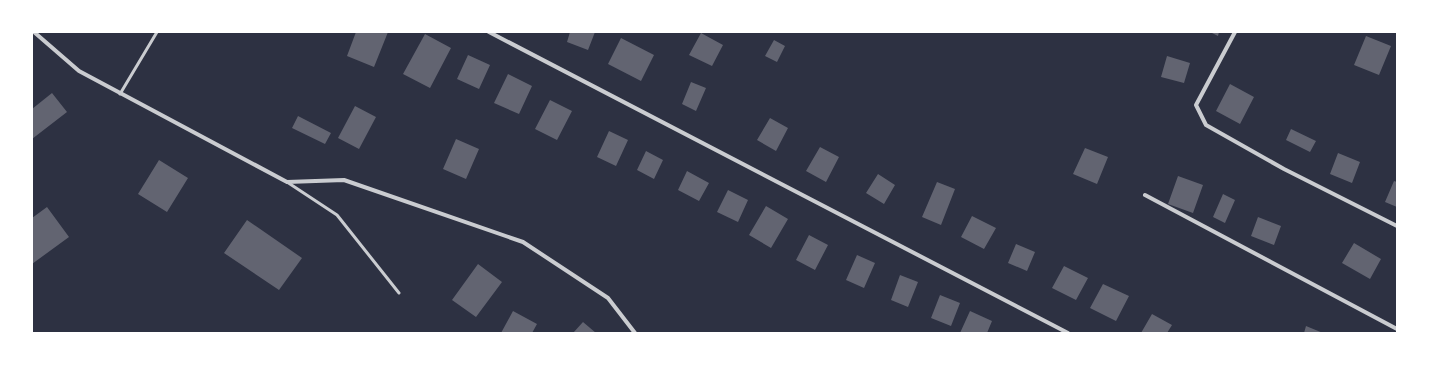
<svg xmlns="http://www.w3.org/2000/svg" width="1429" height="365" font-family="Roboto,sans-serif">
	<rect width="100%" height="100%" fill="#2d3142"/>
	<path fill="#626471" d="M 356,32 L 388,32 L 374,67 L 347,56 Z
		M 570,32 L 595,32 L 588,50 L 567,42 Z
		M 1210,32 L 1219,32 L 1218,36 Z
		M 701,33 L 723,45 L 712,66 L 689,55 Z
		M 425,34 L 451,48 L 430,88 L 403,74 Z
		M 1366,36 L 1391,46 L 1379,75 L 1354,65 Z
		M 621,38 L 654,55 L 641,81 L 608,64 Z
		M 774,40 L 785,46 L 777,62 L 765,56 Z
		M 468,55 L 490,65 L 479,89 L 457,79 Z
		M 1167,56 L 1190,63 L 1184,83 L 1161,77 Z
		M 508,74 L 532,86 L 519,114 L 494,103 Z
		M 691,82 L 706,88 L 696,111 L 682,104 Z
		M 1230,84 L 1254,97 L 1240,124 L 1216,111 Z
		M 52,93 L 67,112 L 32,139 L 32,109 Z
		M 550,100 L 572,111 L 557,140 L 535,129 Z
		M 355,106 L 376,117 L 359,149 L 338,138 Z
		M 298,116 L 331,133 L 325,144 L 292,128 Z
		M 770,118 L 788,128 L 776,151 L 757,140 Z
		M 1291,129 L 1316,141 L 1310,152 L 1286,140 Z
		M 609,131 L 628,140 L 616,166 L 597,157 Z
		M 456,139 L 479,149 L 466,179 L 443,169 Z
		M 820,147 L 839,157 L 826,182 L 806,171 Z
		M 1085,148 L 1108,157 L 1097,184 L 1073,174 Z
		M 646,151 L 663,160 L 654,179 L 637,170 Z
		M 1338,153 L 1360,162 L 1352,183 L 1330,174 Z
		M 159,160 L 188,178 L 167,212 L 138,194 Z
		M 687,171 L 709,183 L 699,201 L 678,190 Z
		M 878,174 L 895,185 L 884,204 L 866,193 Z
		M 1178,176 L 1203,185 L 1193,213 L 1168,204 Z
		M 1394,181 L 1397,182 L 1397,207 L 1385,202 Z
		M 937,182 L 955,189 L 941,225 L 922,217 Z
		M 728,190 L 748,200 L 738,222 L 717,212 Z
		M 1223,194 L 1235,200 L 1225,223 L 1213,217 Z
		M 766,206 L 788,219 L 771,248 L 749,235 Z
		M 47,207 L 69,237 L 32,264 L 32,218 Z
		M 972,216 L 996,228 L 984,249 L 961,237 Z
		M 1258,217 L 1281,226 L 1274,245 L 1251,236 Z
		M 247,220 L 302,258 L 279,290 L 224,253 Z
		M 809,235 L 828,245 L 815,270 L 796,260 Z
		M 1354,243 L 1381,259 L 1370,279 L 1342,263 Z
		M 1016,244 L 1035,252 L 1027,271 L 1008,263 Z
		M 857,255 L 875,263 L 864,288 L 846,280 Z
		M 478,264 L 502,282 L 476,317 L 452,300 Z
		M 1064,266 L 1088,278 L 1076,300 L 1052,288 Z
		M 900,275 L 918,282 L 908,307 L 891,300 Z
		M 1103,284 L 1129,296 L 1116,321 L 1090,308 Z
		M 940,295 L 960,303 L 951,326 L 931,318 Z
		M 513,311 L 537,324 L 532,333 L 501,333 Z
		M 970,311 L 992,321 L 987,333 L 960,333 Z
		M 1152,314 L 1172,325 L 1167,333 L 1141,333 Z
		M 583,322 L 596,333 L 573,333 Z
		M 1306,326 L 1323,333 L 1304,333 Z"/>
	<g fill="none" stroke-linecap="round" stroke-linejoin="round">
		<path stroke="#caccd0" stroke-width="3" d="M 120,94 L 157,32
			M 287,182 L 337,215 L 399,293"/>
		<path stroke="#caccd0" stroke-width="4" d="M 34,32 L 79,71 L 287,182 L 344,180 L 523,242 L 608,298 L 635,333
			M 489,32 L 1068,333
			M 1235,32 L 1196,105 L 1206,125 L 1284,169 L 1397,226
			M 1145,195 L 1397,329"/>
	</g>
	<rect width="1429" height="365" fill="none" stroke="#ffffff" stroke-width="66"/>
</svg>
